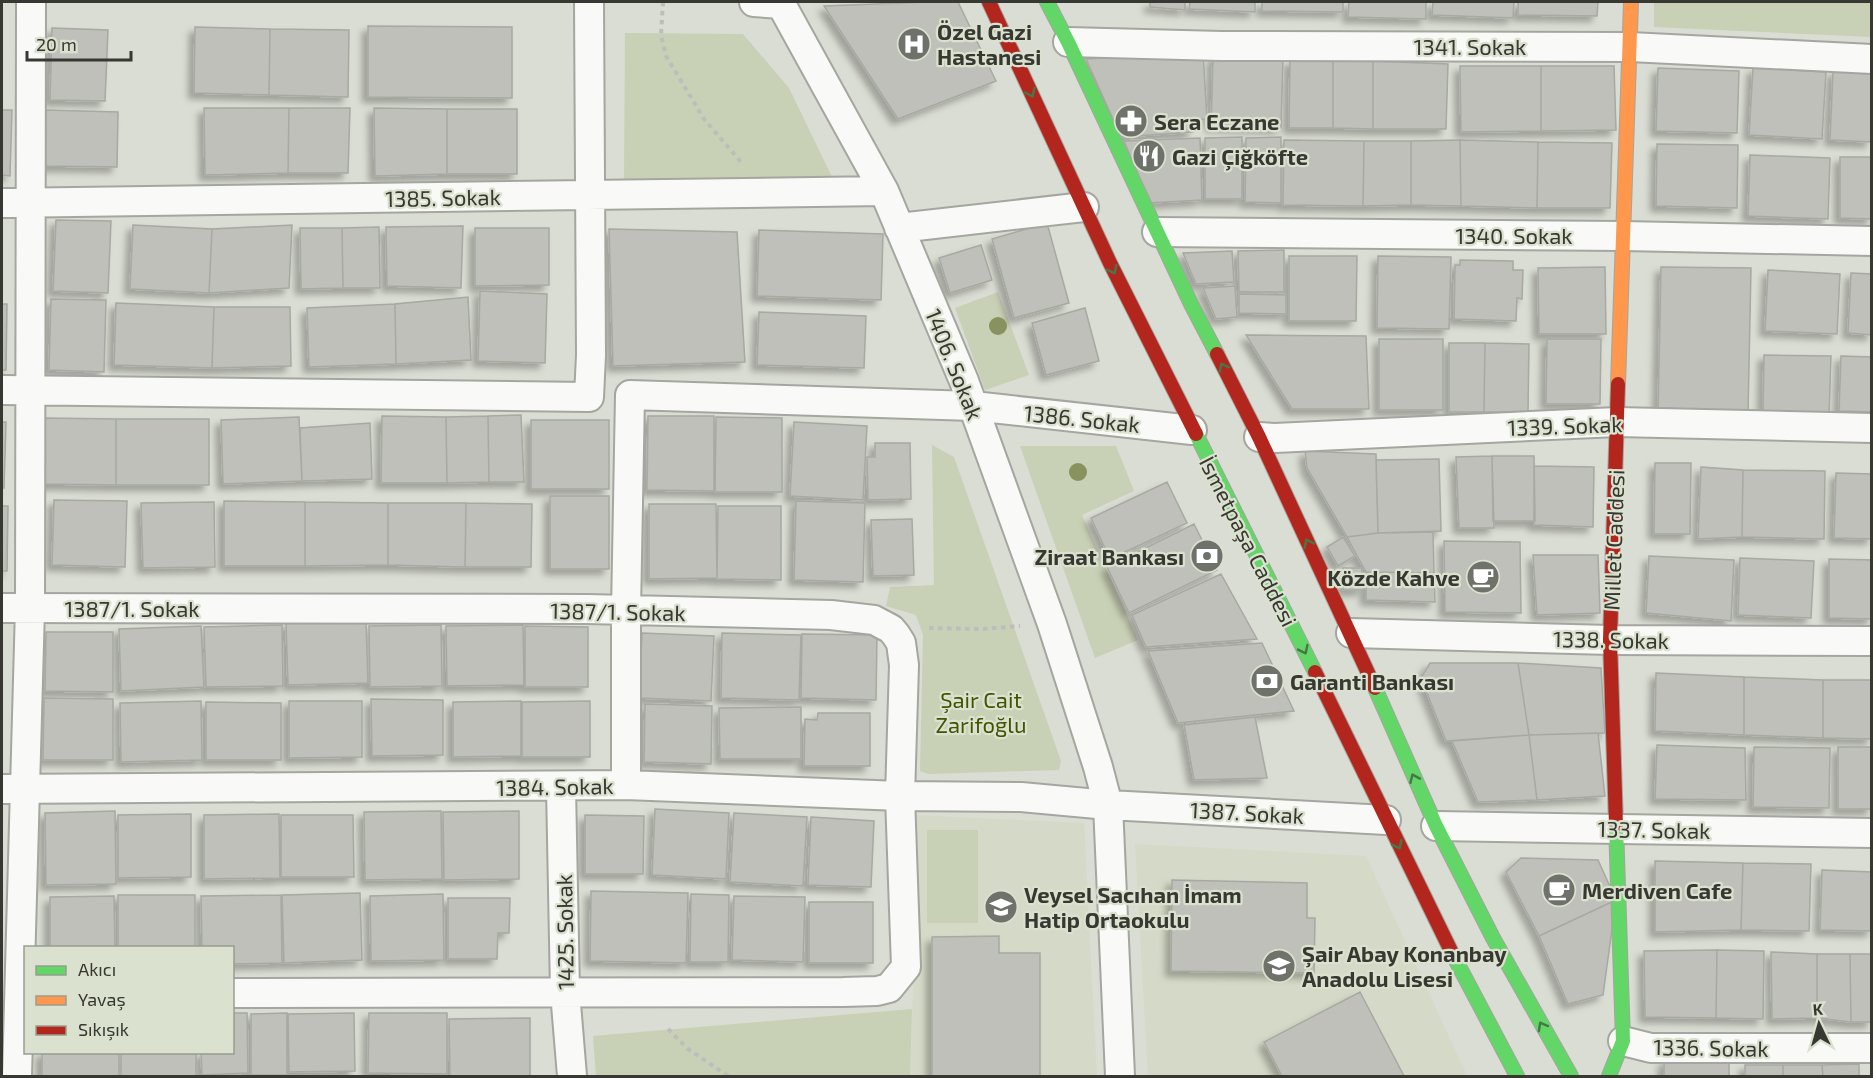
<svg xmlns="http://www.w3.org/2000/svg" width="1873" height="1078" font-family="'Exo 2',sans-serif">
	<defs>
		<filter id="shadow"><feDropShadow dx="-5.5" dy="5.5" stdDeviation="3" flood-color="#0004"/></filter>
	</defs>
	<rect width="100%" height="100%" fill="#daddd3"/>
	<path fill="#d4dac7" d="M 913,815 L 1084,823 L 1097,1076 L 910,1076 L 913,991 Z
		M 1135,844 L 1366,856 L 1467,1076 L 1148,1076 Z"/>
	<path fill="#c8d0b5" d="M 1654,2 L 1871,2 L 1871,37 L 1654,27 Z
		M 625,33 L 743,34 L 789,88 L 833,179 L 624,179 Z
		M 998,292 L 1029,375 L 985,390 L 955,308 Z
		M 932,445 L 954,457 L 1061,761 L 1059,770 L 929,774 L 920,771 L 923,635 L 916,615 L 886,606 L 890,587 L 934,585 Z
		M 1020,446 L 1116,446 L 1134,491 L 1082,515 L 1138,640 L 1095,658 Z
		M 927,830 L 978,830 L 978,923 L 927,923 Z
		M 912,1009 L 910,1076 L 596,1076 L 593,1036 Z"/>
	<path fill="#bec0b9" stroke="#a7a9a2" stroke-width="1.5" filter="url(#shadow)" d="M 927,2 L 958,2 L 996,81 L 898,119 L 824,6 Z
		M 1150,2 L 1185,2 L 1185,10 L 1150,7 Z
		M 1190,2 L 1255,2 L 1255,12 L 1189,9 Z
		M 1262,2 L 1343,2 L 1343,12 L 1262,11 Z
		M 1349,2 L 1426,2 L 1426,19 L 1348,17 Z
		M 1433,2 L 1514,2 L 1513,18 L 1432,15 Z
		M 1518,2 L 1598,2 L 1597,16 L 1518,15 Z
		M 368,26 L 512,27 L 512,98 L 368,97 Z
		M 195,27 L 270,29 L 269,95 L 194,93 Z
		M 52,28 L 108,30 L 105,101 L 50,100 Z
		M 270,29 L 349,30 L 348,97 L 269,95 Z
		M 1203,52 L 1207,119 L 1192,120 L 1193,132 L 1121,137 L 1086,59 Z
		M 1213,56 L 1283,58 L 1281,128 L 1211,126 Z
		M 1290,60 L 1333,61 L 1333,128 L 1289,128 Z
		M 1333,61 L 1373,61 L 1373,129 L 1333,128 Z
		M 1373,61 L 1448,64 L 1446,129 L 1373,129 Z
		M 1460,66 L 1541,66 L 1541,131 L 1461,132 Z
		M 1541,66 L 1614,66 L 1616,130 L 1541,131 Z
		M 1658,68 L 1739,71 L 1737,133 L 1656,131 Z
		M 1753,68 L 1826,72 L 1822,139 L 1749,135 Z
		M 1833,71 L 1872,73 L 1871,142 L 1830,140 Z
		M 204,108 L 289,108 L 288,173 L 205,175 Z
		M 289,108 L 350,108 L 348,173 L 288,173 Z
		M 374,108 L 447,109 L 447,174 L 375,176 Z
		M 447,109 L 517,109 L 517,174 L 447,174 Z
		M 2,110 L 12,110 L 10,176 L 2,175 Z
		M 46,110 L 118,112 L 117,167 L 45,166 Z
		M 1242,137 L 1242,199 L 1205,199 L 1205,138 Z
		M 1281,137 L 1281,203 L 1245,202 L 1246,138 Z
		M 1200,138 L 1202,200 L 1150,203 L 1124,141 Z
		M 1284,140 L 1364,141 L 1363,206 L 1283,205 Z
		M 1460,140 L 1461,206 L 1411,205 L 1411,141 Z
		M 1460,140 L 1538,142 L 1537,208 L 1461,206 Z
		M 1364,141 L 1411,141 L 1411,205 L 1363,206 Z
		M 1538,142 L 1612,143 L 1610,208 L 1537,208 Z
		M 1657,144 L 1738,145 L 1737,208 L 1656,206 Z
		M 1750,155 L 1830,158 L 1828,219 L 1748,216 Z
		M 1840,157 L 1872,157 L 1872,219 L 1840,218 Z
		M 56,220 L 111,221 L 108,293 L 53,291 Z
		M 1047,223 L 1069,303 L 1014,318 L 992,239 Z
		M 133,225 L 212,229 L 209,293 L 130,289 Z
		M 292,225 L 289,288 L 209,293 L 212,229 Z
		M 463,226 L 461,288 L 387,286 L 386,227 Z
		M 379,227 L 380,288 L 343,288 L 342,228 Z
		M 300,228 L 342,228 L 343,288 L 301,289 Z
		M 475,228 L 549,228 L 549,285 L 475,286 Z
		M 609,229 L 737,232 L 745,362 L 613,366 Z
		M 759,230 L 883,234 L 881,300 L 757,296 Z
		M 981,245 L 992,280 L 950,293 L 939,258 Z
		M 1284,250 L 1284,292 L 1239,292 L 1238,251 Z
		M 1232,251 L 1234,282 L 1196,284 L 1183,253 Z
		M 1289,256 L 1357,256 L 1356,321 L 1289,321 Z
		M 1378,256 L 1451,257 L 1449,329 L 1377,328 Z
		M 1460,260 L 1513,261 L 1513,270 L 1523,270 L 1522,299 L 1517,298 L 1516,321 L 1454,319 L 1455,265 L 1460,265 Z
		M 1605,267 L 1606,334 L 1539,334 L 1538,268 Z
		M 1661,267 L 1751,268 L 1748,414 L 1658,413 Z
		M 1768,270 L 1840,274 L 1837,334 L 1765,331 Z
		M 1851,273 L 1872,274 L 1872,335 L 1848,333 Z
		M 1235,286 L 1237,317 L 1216,319 L 1203,288 Z
		M 480,291 L 547,294 L 545,363 L 478,361 Z
		M 1239,294 L 1286,295 L 1286,314 L 1239,313 Z
		M 468,297 L 471,360 L 396,364 L 395,304 Z
		M 51,299 L 106,300 L 104,372 L 49,370 Z
		M 116,303 L 214,307 L 212,368 L 114,365 Z
		M 2,304 L 7,304 L 6,370 L 2,370 Z
		M 395,304 L 396,364 L 309,367 L 307,308 Z
		M 214,307 L 290,307 L 291,366 L 212,368 Z
		M 1085,308 L 1099,361 L 1046,375 L 1032,323 Z
		M 759,312 L 866,316 L 864,368 L 757,365 Z
		M 1246,335 L 1366,336 L 1369,409 L 1292,409 Z
		M 1379,339 L 1443,339 L 1443,410 L 1379,410 Z
		M 1547,339 L 1601,339 L 1600,404 L 1546,404 Z
		M 1449,343 L 1485,343 L 1484,412 L 1449,412 Z
		M 1485,343 L 1529,344 L 1528,412 L 1484,412 Z
		M 1764,355 L 1831,356 L 1829,416 L 1763,414 Z
		M 1841,356 L 1872,357 L 1872,412 L 1839,411 Z
		M 521,415 L 524,482 L 489,482 L 488,416 Z
		M 382,416 L 446,417 L 447,483 L 381,483 Z
		M 488,416 L 489,482 L 447,483 L 446,417 Z
		M 648,416 L 714,416 L 714,491 L 647,490 Z
		M 299,417 L 302,481 L 223,484 L 221,420 Z
		M 716,417 L 782,418 L 782,492 L 715,492 Z
		M 44,418 L 116,419 L 116,485 L 44,484 Z
		M 116,419 L 209,419 L 209,485 L 116,485 Z
		M 531,420 L 609,420 L 609,489 L 531,489 Z
		M 2,422 L 6,422 L 4,488 L 2,488 Z
		M 794,422 L 867,426 L 863,500 L 790,496 Z
		M 370,423 L 372,479 L 302,481 L 300,428 Z
		M 875,443 L 910,443 L 911,499 L 868,500 L 867,457 L 875,457 Z
		M 1305,451 L 1376,454 L 1378,533 L 1347,537 L 1307,468 Z
		M 1492,456 L 1494,528 L 1459,528 L 1456,457 Z
		M 1492,456 L 1534,456 L 1535,521 L 1493,521 Z
		M 1439,459 L 1441,531 L 1378,533 L 1376,460 Z
		M 1655,463 L 1691,463 L 1690,534 L 1654,534 Z
		M 1534,466 L 1594,467 L 1593,527 L 1534,525 Z
		M 1701,467 L 1743,470 L 1742,537 L 1698,539 Z
		M 1743,470 L 1825,471 L 1824,539 L 1742,537 Z
		M 1836,473 L 1872,474 L 1872,539 L 1834,538 Z
		M 1167,482 L 1187,523 L 1110,559 L 1091,518 Z
		M 550,496 L 609,496 L 609,569 L 550,569 Z
		M 54,500 L 127,501 L 125,567 L 52,565 Z
		M 224,501 L 305,502 L 305,566 L 224,566 Z
		M 796,501 L 865,503 L 863,582 L 794,580 Z
		M 214,502 L 215,567 L 143,568 L 141,503 Z
		M 305,502 L 388,503 L 388,565 L 305,566 Z
		M 388,503 L 466,503 L 465,567 L 388,565 Z
		M 466,503 L 532,504 L 531,567 L 465,567 Z
		M 649,504 L 716,504 L 717,578 L 649,579 Z
		M 2,506 L 8,506 L 7,571 L 2,571 Z
		M 718,506 L 781,506 L 781,580 L 717,579 Z
		M 912,519 L 914,575 L 873,576 L 871,520 Z
		M 1194,524 L 1217,570 L 1129,613 L 1107,567 Z
		M 1433,532 L 1434,573 L 1366,572 L 1347,537 L 1378,533 Z
		M 1343,537 L 1355,556 L 1338,566 L 1327,547 Z
		M 1444,541 L 1520,542 L 1521,613 L 1445,612 Z
		M 1533,555 L 1598,555 L 1600,613 L 1537,615 Z
		M 1649,556 L 1734,560 L 1731,621 L 1646,613 Z
		M 1740,558 L 1814,561 L 1811,618 L 1738,615 Z
		M 1829,559 L 1872,560 L 1872,619 L 1829,618 Z
		M 1343,568 L 1362,568 L 1362,590 L 1343,590 Z
		M 1366,572 L 1434,573 L 1435,602 L 1366,600 Z
		M 1221,574 L 1257,639 L 1146,647 L 1132,615 Z
		M 366,622 L 368,683 L 288,685 L 286,623 Z
		M 282,625 L 283,686 L 206,687 L 204,627 Z
		M 441,625 L 442,686 L 370,687 L 369,626 Z
		M 523,625 L 524,685 L 447,686 L 446,626 Z
		M 201,626 L 204,687 L 121,691 L 119,629 Z
		M 525,626 L 588,627 L 588,687 L 525,687 Z
		M 46,632 L 113,632 L 113,692 L 45,691 Z
		M 642,633 L 714,636 L 711,701 L 639,698 Z
		M 722,633 L 801,635 L 799,700 L 721,698 Z
		M 802,634 L 877,635 L 876,700 L 801,698 Z
		M 1262,643 L 1294,711 L 1178,723 L 1148,651 Z
		M 1430,663 L 1518,663 L 1529,735 L 1446,741 L 1421,678 Z
		M 1518,663 L 1601,668 L 1605,733 L 1529,735 Z
		M 1656,673 L 1744,677 L 1744,735 L 1655,731 Z
		M 1744,677 L 1823,680 L 1823,738 L 1744,735 Z
		M 1823,680 L 1872,680 L 1872,739 L 1823,738 Z
		M 44,698 L 113,699 L 113,760 L 43,760 Z
		M 371,699 L 443,700 L 443,755 L 372,756 Z
		M 201,701 L 202,760 L 121,762 L 120,703 Z
		M 289,701 L 362,701 L 362,757 L 289,758 Z
		M 521,701 L 521,756 L 453,757 L 453,702 Z
		M 590,701 L 590,757 L 522,757 L 522,702 Z
		M 206,702 L 281,703 L 281,760 L 206,760 Z
		M 645,704 L 712,706 L 711,764 L 644,762 Z
		M 801,707 L 801,759 L 720,759 L 719,708 Z
		M 818,713 L 870,713 L 870,766 L 804,766 L 805,719 L 817,720 Z
		M 1255,717 L 1267,778 L 1194,780 L 1184,725 Z
		M 1598,733 L 1605,796 L 1537,800 L 1529,735 Z
		M 1529,735 L 1537,800 L 1478,802 L 1452,741 Z
		M 1657,745 L 1745,748 L 1746,800 L 1655,799 Z
		M 1754,747 L 1830,748 L 1829,808 L 1753,807 Z
		M 1838,747 L 1872,747 L 1872,809 L 1838,809 Z
		M 655,809 L 729,813 L 726,879 L 652,875 Z
		M 115,811 L 116,884 L 46,885 L 45,813 Z
		M 441,811 L 442,879 L 365,880 L 364,812 Z
		M 519,811 L 519,879 L 444,880 L 443,812 Z
		M 734,813 L 807,817 L 803,886 L 730,882 Z
		M 191,814 L 191,877 L 118,878 L 118,815 Z
		M 279,814 L 280,878 L 204,879 L 204,815 Z
		M 281,815 L 353,815 L 354,877 L 281,877 Z
		M 585,815 L 644,816 L 643,874 L 585,874 Z
		M 811,817 L 874,821 L 871,887 L 808,885 Z
		M 1521,858 L 1598,860 L 1616,900 L 1539,936 L 1506,872 Z
		M 1655,861 L 1743,863 L 1741,930 L 1655,932 Z
		M 1743,863 L 1811,864 L 1809,931 L 1741,930 Z
		M 1822,870 L 1872,872 L 1872,931 L 1820,930 Z
		M 1172,880 L 1307,883 L 1307,918 L 1315,918 L 1314,973 L 1171,971 Z
		M 591,891 L 688,893 L 686,963 L 590,961 Z
		M 360,893 L 362,960 L 284,963 L 282,895 Z
		M 443,894 L 444,960 L 371,961 L 370,896 Z
		M 691,894 L 729,895 L 728,962 L 690,962 Z
		M 118,895 L 195,895 L 195,948 L 118,948 Z
		M 281,895 L 282,963 L 232,964 L 232,948 L 202,948 L 201,896 Z
		M 114,896 L 115,948 L 50,948 L 50,897 Z
		M 734,896 L 805,897 L 803,962 L 732,960 Z
		M 448,898 L 510,898 L 509,933 L 498,933 L 497,959 L 448,959 Z
		M 1616,900 L 1603,995 L 1568,1004 L 1539,936 Z
		M 809,902 L 873,902 L 873,963 L 809,963 Z
		M 999,936 L 999,953 L 1040,953 L 1040,1076 L 932,1076 L 932,937 Z
		M 1717,950 L 1764,951 L 1763,1019 L 1716,1018 Z
		M 1717,950 L 1716,1018 L 1645,1017 L 1644,951 Z
		M 1771,952 L 1817,954 L 1817,1018 L 1772,1019 Z
		M 1817,954 L 1850,954 L 1851,1022 L 1817,1018 Z
		M 1850,954 L 1872,954 L 1872,1022 L 1851,1022 Z
		M 1360,992 L 1404,1076 L 1282,1076 L 1264,1042 Z
		M 232,1013 L 247,1013 L 248,1073 L 202,1075 L 201,1052 L 232,1052 Z
		M 287,1013 L 287,1075 L 251,1075 L 251,1014 Z
		M 354,1013 L 355,1071 L 289,1072 L 288,1014 Z
		M 369,1013 L 447,1013 L 447,1074 L 368,1073 Z
		M 530,1018 L 530,1076 L 450,1076 L 449,1019 Z
		M 42,1052 L 119,1052 L 119,1076 L 42,1076 Z
		M 121,1052 L 196,1052 L 196,1076 L 121,1076 Z
		M 1664,1060 L 1729,1060 L 1729,1076 L 1664,1076 Z
		M 1859,1064 L 1859,1076 L 1823,1076 L 1822,1065 Z
		M 1745,1065 L 1783,1065 L 1783,1076 L 1745,1076 Z
		M 1783,1065 L 1822,1065 L 1823,1076 L 1783,1076 Z"/>
	<g fill="none" stroke-linecap="round" stroke-linejoin="round">
		<g stroke="#a4a69f" stroke-width="32">
			<path id="street" d="M 754,2 L 781,4 L 884,191 L 964,381 L 1052,624 L 1098,767 L 1108,805 L 1120,1076
				M 1068,42 L 1221,46 L 1630,47 L 1872,59
				M 2,203 L 884,191
				M 899,228 L 1084,207
				M 1157,232 L 1623,236 L 1872,241
				M 2,390 L 589,397 L 591,355 L 589,2
				M 1259,437 L 1275,438 L 1617,422 L 1872,428
				M 2,608 L 587,609 L 831,615 L 874,620 L 891,629 L 896,635 L 901,643 L 904,665 L 900,796 L 906,967 L 889,988 L 877,991 L 843,992 L 232,993
				M 1351,633 L 1610,640 L 1872,641
				M 626,785 L 626,611 L 630,395 L 973,406 L 1192,430
				M 561,787 L 565,992 L 572,1076
				M 2,789 L 626,785 L 900,796 L 1021,797 L 1108,805 L 1386,820
				M 1436,826 L 1872,833
				M 1623,1041 L 1651,1048 L 1872,1048
				M 17,1076 L 30,608 L 31,2"/>
		</g>
		<g stroke="#a4a69f" stroke-width="16">
			<path id="fast" d="M 1047,2 L 1068,42 L 1191,304 L 1217,354
				M 1196,434 L 1315,672
				M 1375,688 L 1436,826 L 1493,938 L 1571,1076
				M 1453,955 L 1517,1076
				M 1609,1076 L 1623,1041 L 1616,825"/>
		</g>
		<g stroke="#a4a69f" stroke-width="16">
			<path id="slow" d="M 1618,384 L 1631,2"/>
		</g>
		<g stroke="#a4a69f" stroke-width="16">
			<path id="jam" d="M 989,2 L 1110,263 L 1196,434
				M 1217,354 L 1259,437 L 1375,688
				M 1315,672 L 1453,955
				M 1616,825 L 1610,640 L 1618,384"/>
		</g>
		<path stroke="#bdbdbb" stroke-width="4" stroke-dasharray="4.5 4.5" stroke-linecap="butt" d="M 663,2 L 661,35 L 666,56 L 704,119 L 741,162
			M 929,628 L 982,629 L 1020,626
			M 668,1029 L 688,1049 L 728,1076"/>
		<use href="#street" stroke="#f9faf8" stroke-width="28"/>
		<use href="#fast" stroke="#63d668" stroke-width="14"/>
		<use href="#slow" stroke="#ff974d" stroke-width="14"/>
		<use href="#jam" stroke="#b3261e" stroke-width="14"/>
	</g>
	<g fill="#87925f">
		<circle cx="998" cy="326" r="9"/>
		<circle cx="1078" cy="472" r="9"/>
	</g>
	<defs><path id="oneway-chevron" d="M-2-3.5L2.5 0L-2 3.5" fill="none" stroke-width="1.6" stroke-linecap="round" stroke-linejoin="round" transform="scale(1.5)"/></defs>
	<g stroke="#487747">
		<use href="#oneway-chevron" transform="translate(1031 93) rotate(65)"/>
		<use href="#oneway-chevron" transform="translate(1113 270) rotate(64)"/>
		<use href="#oneway-chevron" transform="translate(1223 367) rotate(-117)"/>
		<use href="#oneway-chevron" transform="translate(1308 543) rotate(-115)"/>
		<use href="#oneway-chevron" transform="translate(1304 650) rotate(64)"/>
		<use href="#oneway-chevron" transform="translate(1414 778) rotate(-114)"/>
		<use href="#oneway-chevron" transform="translate(1398 845) rotate(64)"/>
		<use href="#oneway-chevron" transform="translate(1542 1026) rotate(-119)"/>
	</g>
	<defs>
		<g id="hospital-disc" transform="scale(1.725)"><circle r="9.5" fill="#6f726a" stroke="#dbe1cf"/><path d="M-5-5h3v3.5h4V-5h3V5h-3V1.5h-4V5h-3Z" fill="#fff"/></g>
		<g id="pharmacy-disc" transform="scale(1.725)"><circle r="9.5" fill="#6f726a" stroke="#dbe1cf"/><path d="M-2-6h4v4h4v4h-4v4h-4v-4h-4v-4h4Z" fill="#fff"/></g>
		<g id="restaurant-disc" transform="scale(1.725)"><circle r="9.5" fill="#6f726a" stroke="#dbe1cf"/><path d="M-5-6h1v4h1v-4h1v4h1v-4h1v5L-1.5 .5V6h-2V.5L-5-1ZM5-6V6H3V1.5H1.5Q1.5-4 5-6Z" fill="#fff"/></g>
		<g id="bank-disc" transform="scale(1.725)"><circle r="9.5" fill="#6f726a" stroke="#dbe1cf"/><path d="M-6-4H6V4H-6ZM0-2.3a2.3 2.3 0 1 0 0 4.6a2.3 2.3 0 1 0 0-4.6Z" fill="#fff"/></g>
		<g id="cafe-disc" transform="scale(1.725)"><circle r="9.5" fill="#6f726a" stroke="#dbe1cf"/><path d="M-5.5-4.5H6V0H3Q3 3.5 0 3.5H-2.5Q-5.5 3.5-5.5 0ZM3-3.2v2h1.7v-2ZM-6 4.5H4V6H-6Z" fill="#fff"/></g>
		<g id="school-disc" transform="scale(1.725)"><circle r="9.5" fill="#6f726a" stroke="#dbe1cf"/><path d="M0-5L7-2L0 1L-7-2ZM-4 1L0 2.5L4 1V4Q0 6-4 4Z" fill="#fff"/></g>
	</defs>
	<g fill-rule="evenodd">
		<use href="#hospital-disc" x="914" y="44"/>
		<use href="#pharmacy-disc" x="1131" y="121"/>
		<use href="#restaurant-disc" x="1149" y="156"/>
		<use href="#bank-disc" x="1207" y="556"/>
		<use href="#cafe-disc" x="1483" y="577"/>
		<use href="#bank-disc" x="1267" y="681"/>
		<use href="#cafe-disc" x="1559" y="890"/>
		<use href="#school-disc" x="1001" y="907"/>
		<use href="#school-disc" x="1279" y="966"/>
	</g>
	<g text-anchor="middle" dominant-baseline="central" stroke-width="4.5" stroke-linejoin="round" paint-order="stroke">
		<g font-size="22" font-weight="bold" fill="#363831" stroke="#dbe1cf" text-anchor="start">
			<text x="937" y="31">Özel Gazi<tspan x="937" dy="25">Hastanesi</tspan></text>
			<text x="1154" y="121">Sera Eczane</text>
			<text x="1172" y="156">Gazi Çiğköfte</text>
			<text x="1184" y="556" text-anchor="end">Ziraat Bankası</text>
			<text x="1460" y="577" text-anchor="end">Közde Kahve</text>
			<text x="1290" y="681">Garanti Bankası</text>
			<text x="1582" y="890">Merdiven Cafe</text>
			<text x="1024" y="894">Veysel Sacıhan İmam<tspan x="1024" dy="25">Hatip Ortaokulu</tspan></text>
			<text x="1302" y="953">Şair Abay Konanbay<tspan x="1302" dy="25">Anadolu Lisesi</tspan></text>
		</g>
		<g font-size="22" fill="#363831" stroke="#dbe1cf">
			<text x="1470" y="46">1341. Sokak</text>
			<text transform="translate(443 197) rotate(-1)">1385. Sokak</text>
			<text x="1514" y="235">1340. Sokak</text>
			<text transform="translate(955 364) rotate(68)">1406. Sokak</text>
			<text transform="translate(1082 418) rotate(6)">1386. Sokak</text>
			<text transform="translate(1565 425) rotate(-2)">1339. Sokak</text>
			<text transform="translate(1613 540) rotate(-88)">Millet Caddesi</text>
			<text transform="translate(1249 541) rotate(63)">İsmetpaşa Caddesi</text>
			<text x="132" y="608">1387/1. Sokak</text>
			<text transform="translate(618 611) rotate(1)">1387/1. Sokak</text>
			<text transform="translate(1611 639) rotate(1)">1338. Sokak</text>
			<text transform="translate(555 786) rotate(-1)">1384. Sokak</text>
			<text transform="translate(1247 812) rotate(3)">1387. Sokak</text>
			<text transform="translate(1654 829) rotate(1)">1337. Sokak</text>
			<text transform="translate(564 932) rotate(-91)">1425. Sokak</text>
			<text transform="translate(1711 1047) rotate(1)">1336. Sokak</text>
		</g>
		<g font-size="22" fill="#435400" stroke="#dbe1cf">
			<text x="981" y="699">Şair Cait<tspan x="981" dy="25">Zarifoğlu</tspan></text>
		</g>
	</g>
	<rect width="1873" height="1078" fill="none" stroke="#363831" stroke-width="6"/>
	<rect x="24" y="946" width="210" height="108" fill="#dbe1cf" stroke="#999d90" stroke-width="1.5"/>
	<rect x="36" y="966" width="30" height="9" fill="#63d668" stroke="#999d90" stroke-width="1.5"/>
	<text x="78" y="976" font-size="18" fill="#363831">Akıcı</text>
	<rect x="36" y="996" width="30" height="9" fill="#ff974d" stroke="#999d90" stroke-width="1.5"/>
	<text x="78" y="1006" font-size="18" fill="#363831">Yavaş</text>
	<rect x="36" y="1026" width="30" height="9" fill="#b3261e" stroke="#999d90" stroke-width="1.5"/>
	<text x="78" y="1036" font-size="18" fill="#363831">Sıkışık</text>
	<g transform="translate(1819 1024) rotate(355)" stroke="#dbe1cf" stroke-width="4.5" paint-order="stroke">
	<path d="M0-4.5L10 22L0 15L-10 22Z" fill="#363831"/>
	<text y="-9" font-size="16" font-weight="bold" text-anchor="middle" fill="#363831">K</text>
	</g>
	<path d="M27 51v9h104v-9" fill="none" stroke="#363831" stroke-width="3"/>
	<text x="36" y="51" font-size="18" fill="#363831" stroke="#dbe1cf" stroke-width="4.5" paint-order="stroke">20 m</text>
</svg>
